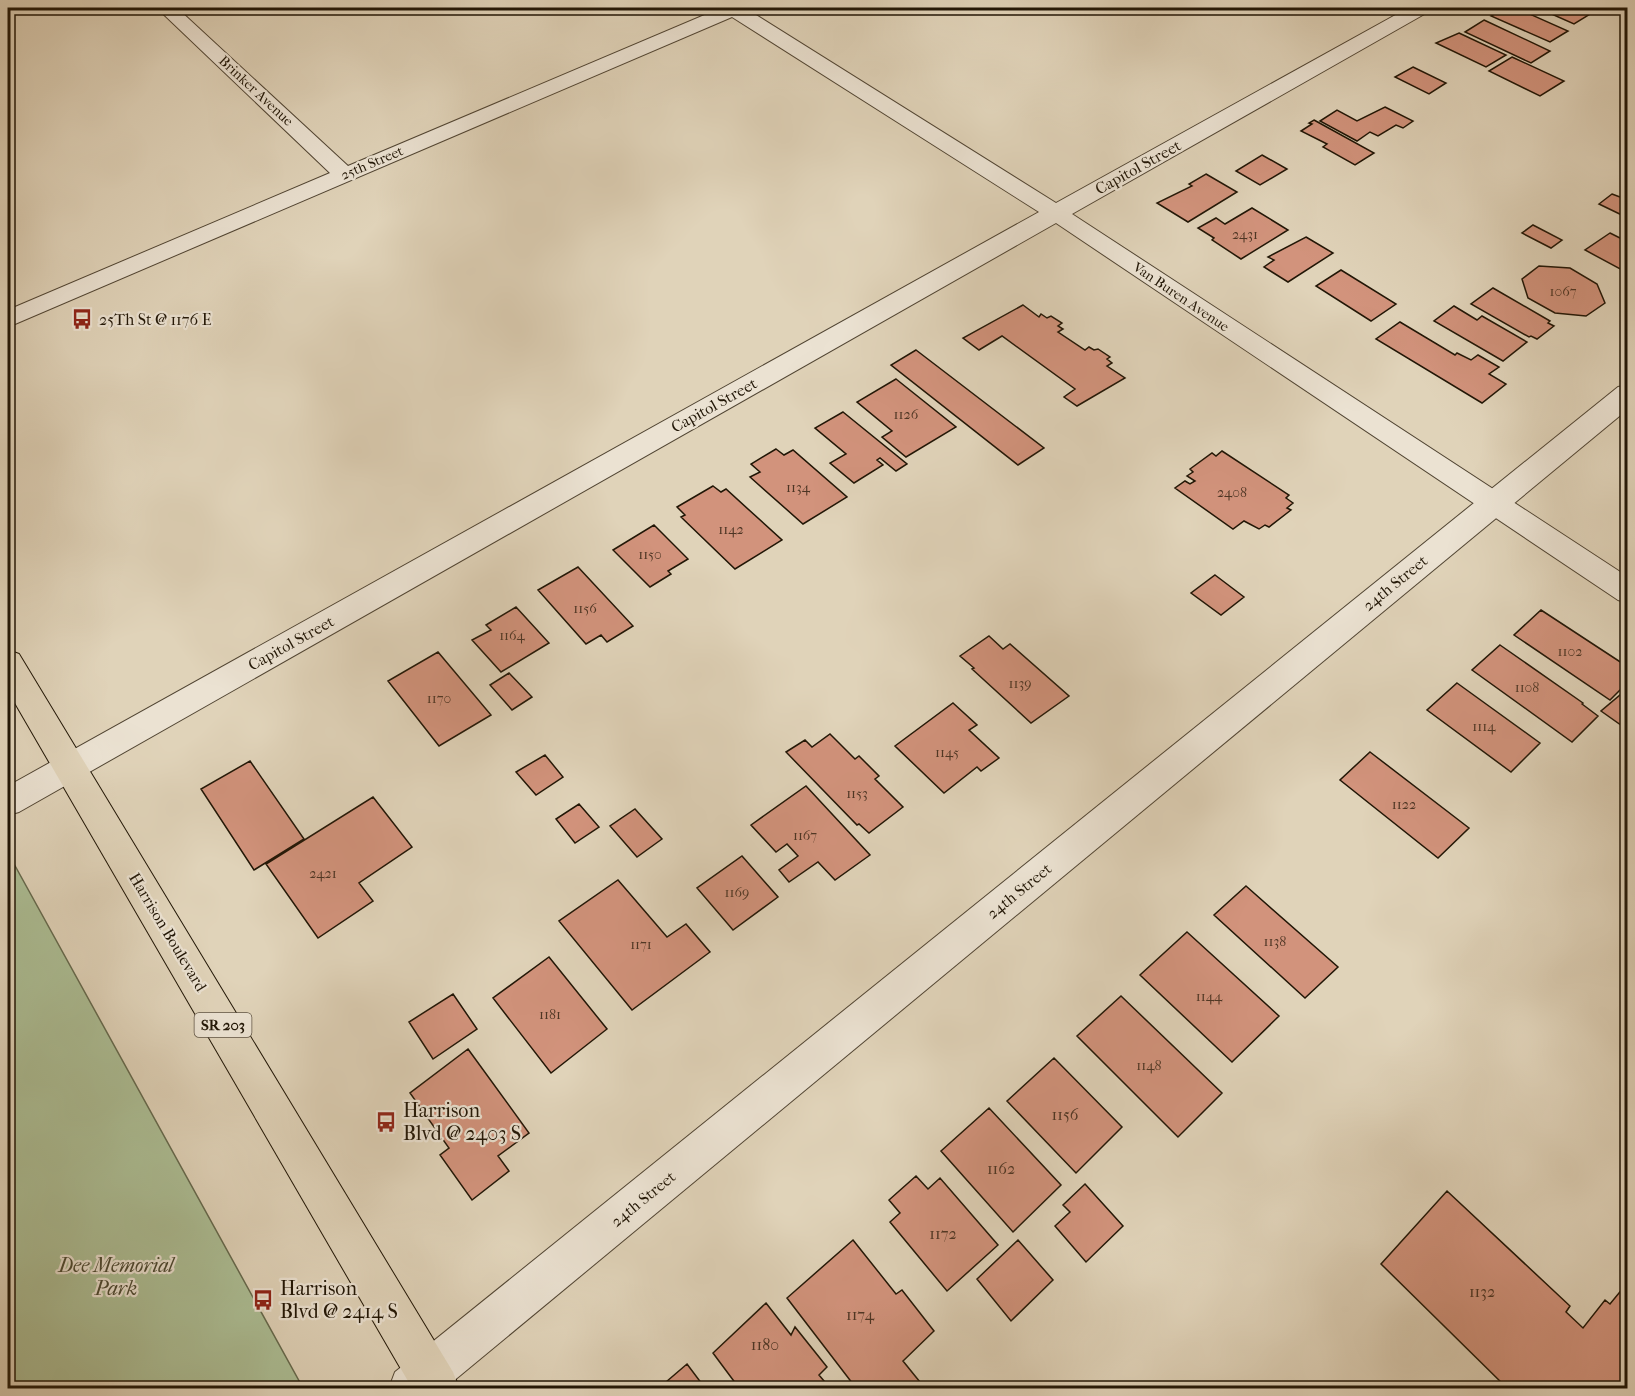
<svg xmlns="http://www.w3.org/2000/svg" width="1635" height="1396" font-family="'IM FELL French Canon',serif">
	<rect width="100%" height="100%" fill="#e0d3b9"/>
	<filter id="stains"><feTurbulence type="fractalNoise" baseFrequency=".00333" numOctaves="4"/><feColorMatrix values="0 0 0 0 .2 0 0 0 0 .09 0 0 0 0 .02 0 0 0 .5 -.17"/></filter>
	<radialGradient id="worn" r=".72"><stop offset=".6" stop-color="#630" stop-opacity="0"/><stop offset="1" stop-color="#630" stop-opacity=".3"/></radialGradient>
	<path fill="#acbe95" stroke="#666a4e" stroke-width="1.5" d="M 8,853 L 303,1388 L 8,1388 Z"/>
	<path fill="#d2937c" stroke="#211606" stroke-width="1.5" d="M 1504,8 L 1516,8 L 1568,31 L 1550,42 L 1491,16 Z
		M 1538,8 L 1580,8 L 1592,13 L 1574,24 Z
		M 1484,20 L 1550,51 L 1531,63 L 1465,32 Z
		M 1459,33 L 1506,55 L 1486,67 L 1436,43 Z
		M 1512,57 L 1564,81 L 1540,96 L 1489,71 Z
		M 1413,67 L 1446,83 L 1429,94 L 1395,77 Z
		M 1385,107 L 1413,121 L 1403,128 L 1396,125 L 1378,136 L 1370,132 L 1357,141 L 1320,121 L 1337,110 L 1357,121 Z
		M 1314,120 L 1374,153 L 1355,165 L 1323,147 L 1327,144 L 1301,131 L 1312,124 L 1309,123 Z
		M 1262,155 L 1287,169 L 1260,185 L 1236,171 Z
		M 1206,174 L 1237,192 L 1188,222 L 1157,203 L 1192,186 L 1189,184 Z
		M 1612,194 L 1628,200 L 1628,218 L 1599,204 Z
		M 1252,208 L 1288,230 L 1241,259 L 1212,240 L 1214,238 L 1198,228 L 1216,218 L 1225,224 Z
		M 1533,225 L 1562,240 L 1551,248 L 1522,233 Z
		M 1610,233 L 1628,242 L 1628,266 L 1622,270 L 1585,250 Z
		M 1306,237 L 1333,253 L 1288,282 L 1264,267 L 1274,260 L 1268,257 Z
		M 1539,266 L 1570,268 L 1597,284 L 1605,303 L 1586,316 L 1555,313 L 1528,298 L 1522,279 Z
		M 1341,270 L 1396,304 L 1371,321 L 1316,286 Z
		M 1493,288 L 1550,321 L 1548,323 L 1554,326 L 1537,339 L 1531,336 L 1529,337 L 1471,304 Z
		M 1023,305 L 1039,317 L 1041,314 L 1047,318 L 1051,316 L 1062,323 L 1058,326 L 1063,329 L 1058,332 L 1085,350 L 1089,347 L 1094,350 L 1098,349 L 1110,357 L 1107,359 L 1112,363 L 1107,366 L 1125,378 L 1077,406 L 1064,397 L 1075,389 L 1002,336 L 979,350 L 963,338 Z
		M 1454,306 L 1477,320 L 1482,316 L 1527,342 L 1503,361 L 1434,321 Z
		M 1400,322 L 1455,355 L 1457,353 L 1471,360 L 1478,355 L 1499,367 L 1489,374 L 1506,384 L 1482,403 L 1376,339 Z
		M 916,350 L 1044,448 L 1018,465 L 891,365 Z
		M 896,379 L 956,427 L 906,457 L 882,437 L 892,431 L 857,402 Z
		M 843,412 L 907,464 L 896,471 L 880,458 L 877,460 L 883,465 L 854,483 L 830,463 L 846,454 L 815,428 Z
		M 776,449 L 784,455 L 793,450 L 847,497 L 803,524 L 750,477 L 760,472 L 751,464 Z
		M 1222,451 L 1289,495 L 1286,498 L 1293,503 L 1287,508 L 1291,510 L 1269,527 L 1265,525 L 1259,529 L 1244,521 L 1233,529 L 1175,488 L 1185,481 L 1190,484 L 1195,481 L 1187,476 L 1193,472 L 1190,469 L 1212,453 L 1216,456 Z
		M 713,486 L 721,492 L 726,489 L 782,540 L 735,569 L 681,517 L 685,515 L 677,507 Z
		M 654,525 L 688,559 L 668,571 L 671,574 L 650,587 L 613,550 Z
		M 578,567 L 633,626 L 607,642 L 601,635 L 586,644 L 538,590 Z
		M 1215,575 L 1244,597 L 1221,615 L 1191,593 Z
		M 516,607 L 549,643 L 501,672 L 472,640 L 491,630 L 486,625 Z
		M 1541,610 L 1628,667 L 1628,682 L 1610,700 L 1514,635 Z
		M 989,636 L 1003,649 L 1010,644 L 1069,696 L 1031,723 L 972,669 L 974,668 L 960,656 Z
		M 1500,645 L 1583,703 L 1582,704 L 1598,716 L 1572,742 L 1472,670 Z
		M 438,652 L 491,715 L 439,746 L 388,681 Z
		M 509,673 L 532,697 L 512,710 L 490,685 Z
		M 1457,683 L 1540,743 L 1511,772 L 1427,710 Z
		M 1626,690 L 1628,691 L 1628,730 L 1601,711 Z
		M 953,703 L 977,725 L 969,730 L 999,758 L 981,771 L 977,767 L 944,793 L 895,746 Z
		M 830,734 L 855,759 L 859,756 L 879,776 L 875,779 L 903,807 L 869,833 L 859,824 L 857,825 L 786,752 L 805,740 L 812,747 Z
		M 1370,752 L 1469,828 L 1438,858 L 1340,780 Z
		M 545,755 L 563,777 L 536,795 L 516,772 Z
		M 250,761 L 304,839 L 254,870 L 201,789 Z
		M 806,786 L 870,855 L 835,880 L 818,862 L 789,882 L 779,870 L 798,856 L 787,844 L 776,852 L 751,825 Z
		M 373,797 L 412,847 L 359,883 L 373,901 L 318,938 L 266,864 Z
		M 579,804 L 599,827 L 575,843 L 556,819 Z
		M 635,809 L 662,839 L 637,857 L 610,826 Z
		M 742,856 L 778,897 L 733,930 L 697,888 Z
		M 618,880 L 667,937 L 686,924 L 710,952 L 632,1010 L 559,921 Z
		M 1246,886 L 1338,967 L 1305,998 L 1214,915 Z
		M 1187,932 L 1279,1016 L 1232,1062 L 1140,975 Z
		M 549,957 L 607,1029 L 551,1073 L 493,998 Z
		M 453,994 L 477,1029 L 433,1059 L 409,1022 Z
		M 1121,996 L 1222,1093 L 1178,1137 L 1077,1036 Z
		M 468,1049 L 529,1133 L 498,1156 L 509,1171 L 472,1200 L 440,1155 L 449,1148 L 410,1093 Z
		M 1054,1058 L 1122,1127 L 1076,1173 L 1007,1101 Z
		M 989,1108 L 1061,1185 L 1013,1232 L 941,1151 Z
		M 916,1176 L 928,1189 L 940,1178 L 998,1245 L 947,1291 L 890,1222 L 900,1213 L 889,1200 Z
		M 1085,1184 L 1123,1226 L 1086,1262 L 1055,1226 L 1070,1212 L 1063,1205 Z
		M 1447,1191 L 1570,1306 L 1566,1312 L 1583,1328 L 1605,1300 L 1610,1304 L 1628,1282 L 1628,1388 L 1507,1388 L 1381,1264 Z
		M 853,1240 L 896,1294 L 902,1290 L 934,1331 L 903,1361 L 924,1387 L 923,1388 L 856,1388 L 787,1298 Z
		M 1018,1240 L 1053,1280 L 1011,1321 L 977,1279 Z
		M 766,1303 L 791,1335 L 795,1327 L 827,1367 L 819,1375 L 830,1388 L 739,1388 L 713,1353 Z
		M 687,1364 L 705,1388 L 659,1388 Z"/>
	<g fill="none" stroke-linecap="round" stroke-linejoin="round">
		<g stroke="#514533" stroke-width="2">
			<path id="minor" d="M 157,8 L 177,8 L 348,166 L 721,8 L 745,8 L 1056,203 L 1408,8 L 1430,8 L 1428,12 L 1072,214 L 1628,577 L 1628,603 L 1618,600 L 1056,223 L 19,812 L 8,815 L 8,786 L 1039,212 L 732,17 L 8,327 L 8,310 L 330,173 Z"/>
		</g>
		<g stroke="#514533" stroke-width="2">
			<path id="tertiary" d="M 1628,385 L 1628,409 L 445,1388 L 389,1388 L 395,1372 L 1618,387 Z"/>
		</g>
		<g stroke="#211606" stroke-width="2">
			<path id="primary" d="M 8,650 L 19,654 L 453,1372 L 459,1388 L 412,1388 L 8,691 Z"/>
		</g>
		<use href="#minor" fill="#ebe2d2" fill-rule="evenodd"/>
		<use href="#tertiary" fill="#ebe2d2" fill-rule="evenodd"/>
		<use href="#primary" fill="#e0d3b9" fill-rule="evenodd"/>
	</g>
	<defs>
		<g id="bus-bare" transform="scale(1.62)"><path d="M-5-6H5V4H4V6H2V4H-2V6H-4V4H-5ZM-3.5-4V0h7V-4ZM-3.5 1.2v1.5H-2V1.2ZM2 1.2v1.5H3.5V1.2Z" fill="#8f2418" stroke="#ebe2d2" stroke-width="2.5" paint-order="stroke"/></g>
	</defs>
	<g fill-rule="evenodd">
		<use href="#bus-bare" x="82" y="319"/>
		<use href="#bus-bare" x="386" y="1122"/>
		<use href="#bus-bare" x="263" y="1300"/>
	</g>
	<g text-anchor="middle" dominant-baseline="central" stroke-width="4.5" stroke-linejoin="round" paint-order="stroke">
		<g font-size="14" fill="#211606" stroke="#ebe2d2">
			<text transform="translate(256 91) rotate(43)">Brinker Avenue</text>
			<text transform="translate(372 163) rotate(-23)">25th Street</text>
			<text transform="translate(1181 297) rotate(34)">Van Buren Avenue</text>
		</g>
		<g font-size="14" fill="#4d3524">
			<text x="1245" y="234">2431</text>
			<text x="1563" y="291">1067</text>
			<text x="906" y="414">1126</text>
			<text x="798" y="487">1134</text>
			<text x="1232" y="492">2408</text>
			<text x="731" y="529">1142</text>
			<text x="650" y="554">1150</text>
			<text x="585" y="608">1156</text>
			<text x="512" y="635">1164</text>
			<text x="1570" y="651">1102</text>
			<text x="1020" y="683">1139</text>
			<text x="1527" y="687">1108</text>
			<text x="439" y="698">1170</text>
			<text x="1484" y="726">1114</text>
			<text x="947" y="752">1145</text>
			<text x="857" y="793">1153</text>
			<text x="1404" y="804">1122</text>
			<text x="805" y="835">1167</text>
			<text x="323" y="873">2421</text>
			<text x="737" y="892">1169</text>
			<text x="1275" y="941">1138</text>
			<text x="641" y="944">1171</text>
			<text x="1209" y="996">1144</text>
			<text x="550" y="1014">1181</text>
			<text x="1149" y="1065">1148</text>
		</g>
		<rect fill="#ebe2d2" stroke="#5e5343" stroke-width="1.5" x="194.5" y="1013" width="57" height="24" rx="4.5"/>
		<g font-size="15" font-weight="bold" fill="#211606">
			<text x="223" y="1025">SR 203</text>
		</g>
		<g font-size="16" fill="#211606" stroke="#ebe2d2">
			<text transform="translate(1138 167) rotate(-29)">Capitol Street</text>
			<text transform="translate(714 405) rotate(-29)">Capitol Street</text>
			<text transform="translate(1395 583) rotate(-39)">24th Street</text>
			<text transform="translate(291 643) rotate(-29)">Capitol Street</text>
			<text transform="translate(1019 891) rotate(-39)">24th Street</text>
			<text transform="translate(168 932) rotate(59)">Harrison Boulevard</text>
			<text transform="translate(643 1199) rotate(-39)">24th Street</text>
		</g>
		<g font-size="16" fill="#211606" stroke="#ebe2d2" text-anchor="start">
			<text x="99" y="319">25Th St @ 1176 E</text>
		</g>
		<g font-size="16" fill="#4d3524">
			<text x="1065" y="1114">1156</text>
			<text x="1001" y="1168">1162</text>
			<text x="943" y="1233">1172</text>
			<text x="1482" y="1291">1132</text>
			<text x="860" y="1314">1174</text>
			<text x="765" y="1344">1180</text>
		</g>
		<g font-size="20" fill="#211606" stroke="#ebe2d2" text-anchor="start">
			<text x="403" y="1110">Harrison<tspan x="403" dy="23">Blvd @ 2403 S</tspan></text>
			<text x="280" y="1288">Harrison<tspan x="280" dy="23">Blvd @ 2414 S</tspan></text>
		</g>
		<g font-size="20" font-style="italic" fill="#4b4831" stroke="#ebe2d2">
			<text x="116" y="1265">Dee Memorial<tspan x="116" dy="23">Park</tspan></text>
		</g>
	</g>
	<rect width="1635" height="1396" fill="none" stroke="#e0d3b9" stroke-width="30"/>
	<rect x="9" y="9" width="1617" height="1378" fill="none" stroke="#211606" stroke-width="3"/>
	<rect x="15" y="15" width="1605" height="1366" fill="none" stroke="#211606" stroke-width="1.5"/>
	<rect width="100%" height="100%" filter="url(#stains)"/>
	<rect width="100%" height="100%" fill="url(#worn)"/>
</svg>
